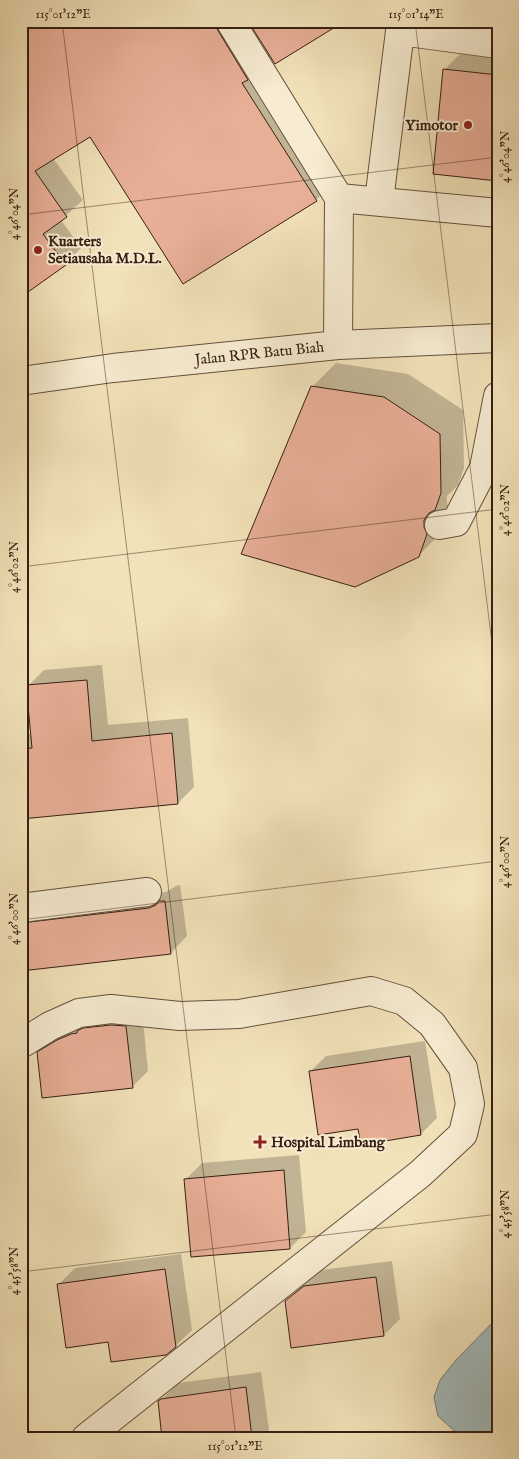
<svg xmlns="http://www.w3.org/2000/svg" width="519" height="1459" font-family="'IM FELL English',serif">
	<rect width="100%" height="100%" fill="#f2e2b9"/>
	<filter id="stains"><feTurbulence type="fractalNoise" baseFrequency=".004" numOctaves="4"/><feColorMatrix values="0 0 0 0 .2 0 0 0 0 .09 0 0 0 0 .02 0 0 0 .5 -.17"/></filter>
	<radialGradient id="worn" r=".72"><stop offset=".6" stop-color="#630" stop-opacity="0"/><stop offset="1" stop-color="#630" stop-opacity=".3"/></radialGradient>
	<path fill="#a2babb" stroke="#777c78" d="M 498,1317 L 498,1430 L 488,1438 L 462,1438 L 438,1416 L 434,1397 L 440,1380 L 456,1360 Z"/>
	<path fill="#0003" d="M 21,21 L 238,21 L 332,184 L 316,200 L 90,135 L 53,158 L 83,200 L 61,220 L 81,248 L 65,264 L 21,287 Z
		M 460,54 L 498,57 L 498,180 L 444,70 Z
		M 336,363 L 408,374 L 463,410 L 464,468 L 458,485 L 447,496 L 447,503 L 450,510 L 442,532 L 418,556 L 312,387 Z
		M 102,665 L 108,725 L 188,718 L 194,787 L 178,803 L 21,818 L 21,735 L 32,734 L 28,686 L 44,670 Z
		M 180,885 L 187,936 L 171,953 L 21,970 L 21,904 L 40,908 L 166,892 L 176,886 Z
		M 142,1011 L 148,1071 L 132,1087 L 38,1053 L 54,1037 L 95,1015 Z
		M 425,1041 L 437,1118 L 421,1134 L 359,1127 L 310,1072 L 326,1056 Z
		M 299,1155 L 306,1232 L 290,1248 L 186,1179 L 202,1163 Z
		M 181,1254 L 192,1330 L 175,1346 L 109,1341 L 59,1284 L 75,1268 Z
		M 392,1261 L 400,1319 L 384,1335 L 286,1301 L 303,1285 L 321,1270 Z
		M 261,1372 L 269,1430 L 261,1438 L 164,1438 L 159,1402 L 178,1383 Z
		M 21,1375 L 29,1425 L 21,1432 Z"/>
	<path fill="#e8af97" stroke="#361f13" d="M 21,21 L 214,21 L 217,29 L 248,80 L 242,83 L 317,201 L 183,284 L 90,137 L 35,171 L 67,217 L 43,234 L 66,265 L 21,297 Z
		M 248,21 L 345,21 L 275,64 Z
		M 443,69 L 498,75 L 498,181 L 433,174 Z
		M 311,386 L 384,397 L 440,434 L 441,493 L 435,510 L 429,513 L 424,520 L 424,527 L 427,534 L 419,557 L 355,587 L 241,554 Z
		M 87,680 L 92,741 L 172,733 L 178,804 L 21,819 L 21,749 L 32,748 L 26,685 Z
		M 159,901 L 165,901 L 171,954 L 21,971 L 21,923 L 149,908 L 156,905 Z
		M 111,1025 L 126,1026 L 133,1088 L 42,1098 L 37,1052 L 57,1040 L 71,1034 L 77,1033 L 77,1031 L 83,1028 Z
		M 410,1056 L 421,1135 L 361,1145 L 358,1129 L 318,1135 L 309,1071 Z
		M 284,1170 L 290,1249 L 191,1257 L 184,1179 Z
		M 165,1269 L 176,1347 L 166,1355 L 111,1362 L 108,1342 L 66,1348 L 57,1284 Z
		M 376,1277 L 384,1336 L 291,1348 L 285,1301 L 304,1286 Z
		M 246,1387 L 252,1438 L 162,1438 L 158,1401 L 161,1399 Z"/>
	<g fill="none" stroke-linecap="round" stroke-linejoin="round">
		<g stroke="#65503c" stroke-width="30">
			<g id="minor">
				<path d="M 230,21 L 339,198 L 338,345"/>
				<path d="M 339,198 L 498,213"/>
				<path d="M 379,201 L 400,31 L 498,44"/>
				<path id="s1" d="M 21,381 L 113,368 L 338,345 L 498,338"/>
				<path d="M 439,525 L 456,522 L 484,468 L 498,396"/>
				<path d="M 21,908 L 147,892"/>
				<path d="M 21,1044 L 50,1026 L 79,1013 L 111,1009 L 180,1016 L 239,1014 L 371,991 L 404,1001 L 432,1024 L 463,1068 L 470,1104 L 463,1134 L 420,1174 L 86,1438"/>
			</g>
		</g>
		<use href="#minor" stroke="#f7ecd2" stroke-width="28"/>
	</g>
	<path fill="none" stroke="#361f13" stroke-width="1" stroke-opacity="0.45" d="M 62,21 L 236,1438M 415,21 L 498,692M 21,215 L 498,157M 21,567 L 498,509M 21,920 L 498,861M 21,1272 L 498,1214"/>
	<g fill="#8f2418" stroke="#f7ecd2" stroke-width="2">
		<circle cx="468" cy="125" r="5"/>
		<circle cx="38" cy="250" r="5"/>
		<path d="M257.5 1134.5h5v5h5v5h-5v5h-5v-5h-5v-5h5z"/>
	</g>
	<g text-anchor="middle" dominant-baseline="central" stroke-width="4" stroke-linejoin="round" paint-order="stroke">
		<g font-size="15" font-weight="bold" fill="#361f13" stroke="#f7ecd2" text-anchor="start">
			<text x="458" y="125" text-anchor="end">Yimotor</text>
			<text x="48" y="241">Kuarters<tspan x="48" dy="17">Setiausaha M.D.L.</tspan></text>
			<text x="271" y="1142">Hospital Limbang</text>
		</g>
		<g font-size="15" fill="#361f13" stroke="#f7ecd2">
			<text stroke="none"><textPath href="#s1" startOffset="240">Jalan RPR Batu Biah</textPath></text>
		</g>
	</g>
	<rect width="519" height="1459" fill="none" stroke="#f2e2b9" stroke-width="55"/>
	<rect x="28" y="28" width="464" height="1404" fill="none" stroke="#361f13" stroke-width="2"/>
	<g font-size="12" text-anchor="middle" fill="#361f13">
		<text x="63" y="18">115°01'12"E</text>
		<text x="416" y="18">115°01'14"E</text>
		<text transform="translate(505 157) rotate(-90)" y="4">4°46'04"N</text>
		<text transform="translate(14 214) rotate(-90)" y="4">4°46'04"N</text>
		<text transform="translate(505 510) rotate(-90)" y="4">4°46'02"N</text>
		<text transform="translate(14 567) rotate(-90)" y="4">4°46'02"N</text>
		<text transform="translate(505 862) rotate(-90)" y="4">4°46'00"N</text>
		<text transform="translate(14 919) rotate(-90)" y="4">4°46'00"N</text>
		<text transform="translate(505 1214) rotate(-90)" y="4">4°45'58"N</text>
		<text transform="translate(14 1271) rotate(-90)" y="4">4°45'58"N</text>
		<text x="235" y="1450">115°01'12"E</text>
	</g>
	<rect width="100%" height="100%" filter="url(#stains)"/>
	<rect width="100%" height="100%" fill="url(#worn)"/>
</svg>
